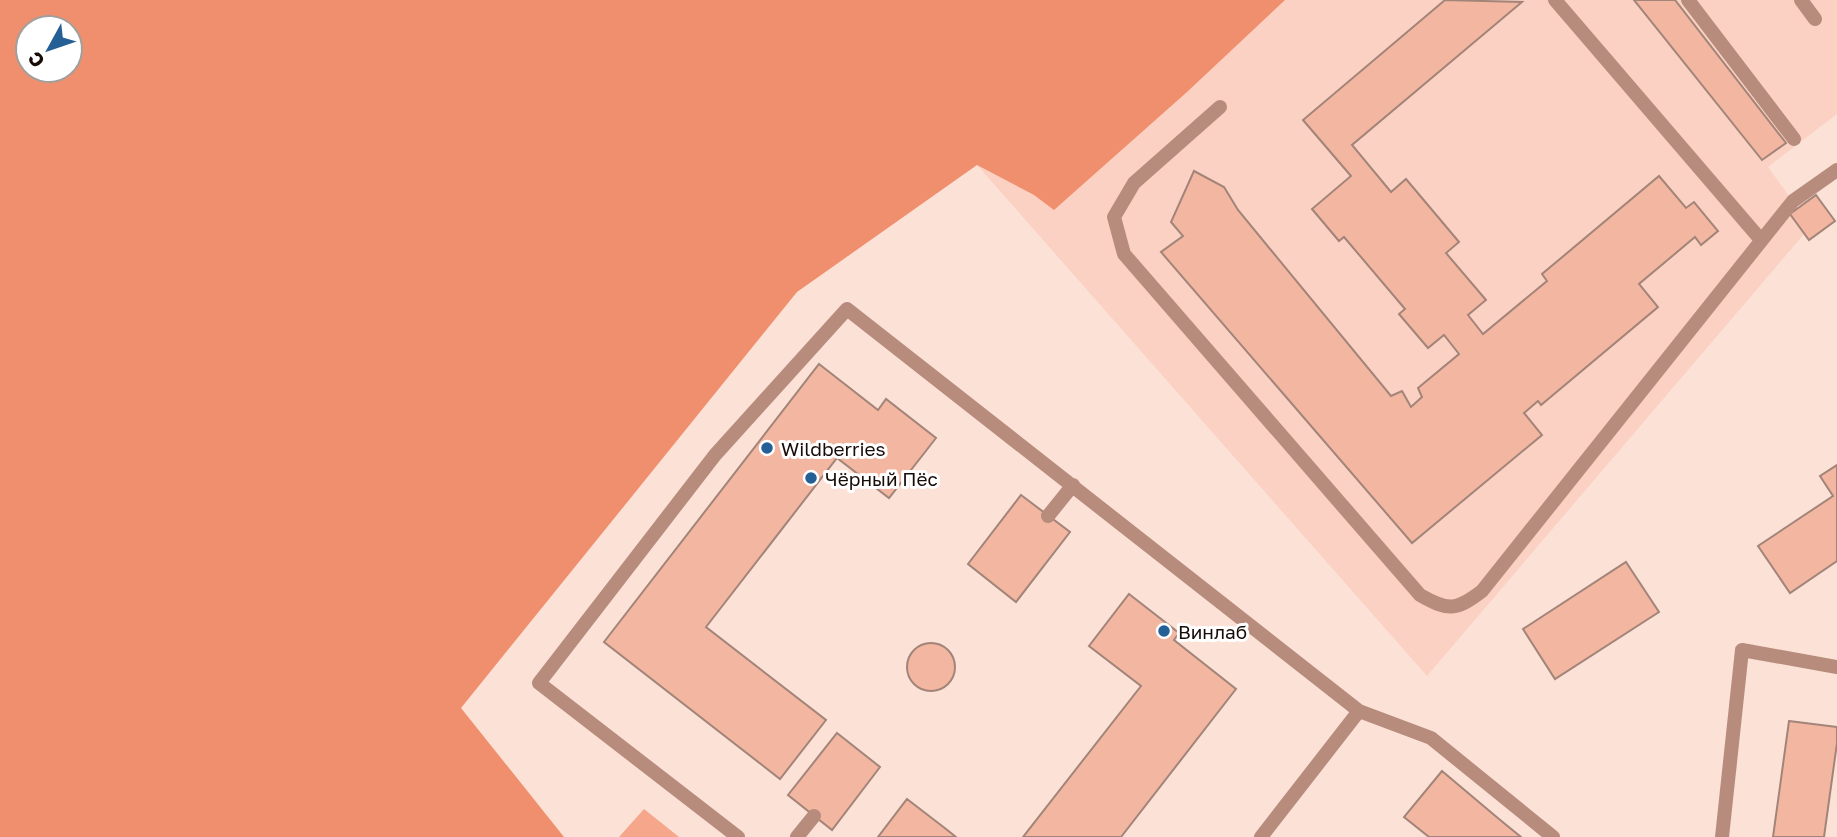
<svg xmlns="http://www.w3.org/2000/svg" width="1837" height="837" font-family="'Golos Text',sans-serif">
	<rect width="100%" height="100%" fill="#fce1d7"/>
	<path fill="#fbd1c3" d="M 1170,0 L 1837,0 L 1837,114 L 1768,167 L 1798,208 L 1790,214 L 1804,234 L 1427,676 L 977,165 Z"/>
	<path fill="#f5a68b" d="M 644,809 L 679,837 L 619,837 Z"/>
	<path fill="#f08f6d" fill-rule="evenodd" d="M 0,0 L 1285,0 L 1187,92 L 1054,210 L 1034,195 L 977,165 L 797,292 L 461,708 L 564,837 L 0,837 ZM 28,28 L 70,28 L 70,70 L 28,70 Z"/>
	<path fill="#f3b7a1" stroke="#a28479" stroke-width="2" d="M 1445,0 L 1522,2 L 1352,145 L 1391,192 L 1406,179 L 1459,242 L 1446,253 L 1486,300 L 1468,315 L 1483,334 L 1547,281 L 1542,274 L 1659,176 L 1686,208 L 1694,202 L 1718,231 L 1701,245 L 1695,237 L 1639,284 L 1658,307 L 1541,405 L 1538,401 L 1524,413 L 1542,435 L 1412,543 L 1161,252 L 1183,236 L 1171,222 L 1194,171 L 1224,187 L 1238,210 L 1391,396 L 1402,391 L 1411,407 L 1422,397 L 1418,388 L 1459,354 L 1444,335 L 1428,348 L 1399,314 L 1405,309 L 1344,237 L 1339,241 L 1312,209 L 1351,176 L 1303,120 Z
		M 1634,0 L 1675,0 L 1786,143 L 1762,160 Z
		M 1816,195 L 1835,221 L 1809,240 L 1790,214 Z
		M 819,364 L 878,410 L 886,399 L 936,438 L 889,498 L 837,458 L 706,627 L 826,720 L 780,779 L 604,642 Z
		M 1837,465 L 1837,561 L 1790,593 L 1758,546 L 1833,496 L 1820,476 Z
		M 1021,495 L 1070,532 L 1016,602 L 968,564 Z
		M 1626,562 L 1659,612 L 1555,679 L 1523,629 Z
		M 1129,594 L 1179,633 L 1174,640 L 1236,689 L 1121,837 L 1023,837 L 1141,686 L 1089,646 Z
		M907 667a24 24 0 1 1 48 0a24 24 0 1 1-48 0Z
		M 1789,721 L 1837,727 L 1837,743 L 1824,837 L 1773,837 Z
		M 837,733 L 880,767 L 832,830 L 788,795 Z
		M 1442,771 L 1499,819 L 1521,837 L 1429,837 L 1404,817 Z
		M 907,799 L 946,829 L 956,837 L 878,837 Z"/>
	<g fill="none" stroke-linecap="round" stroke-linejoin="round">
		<path stroke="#b78c7d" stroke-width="14" d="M 1555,0 L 1761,240
			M 1688,0 L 1794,139
			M 1801,0 L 1815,19
			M 1220,107 L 1134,183 L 1114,217 L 1124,254 L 1420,595 C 1448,611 1456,611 1482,591 L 1793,201 L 1837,170
			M 1048,516 L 1073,485
			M 1359,711 L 1431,738 L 1553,837
			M 738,837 L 539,683 L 715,455 L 847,309 L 1359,711 L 1261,837
			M 797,837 L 814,816
			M 1722,837 L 1742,650 L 1837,667"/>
	</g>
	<g fill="#245f96" stroke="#fff" stroke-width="2.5">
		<circle cx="767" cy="448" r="7"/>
		<circle cx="811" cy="478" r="7"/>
		<circle cx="1164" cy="631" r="7"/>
	</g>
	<g text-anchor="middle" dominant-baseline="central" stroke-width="6" stroke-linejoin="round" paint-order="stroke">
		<g font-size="19" fill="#170c08" stroke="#fff" text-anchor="start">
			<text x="781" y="448">Wildberries</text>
			<text x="825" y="478">Чёрный Пёс</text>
			<text x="1178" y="631">Винлаб</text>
		</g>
	</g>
	<g transform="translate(49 49) rotate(230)"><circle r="33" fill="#ffffff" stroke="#a29e9c" stroke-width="2"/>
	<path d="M0-5L12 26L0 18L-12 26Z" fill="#245f96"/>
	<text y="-10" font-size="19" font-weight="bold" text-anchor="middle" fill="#170c08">С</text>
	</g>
</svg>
